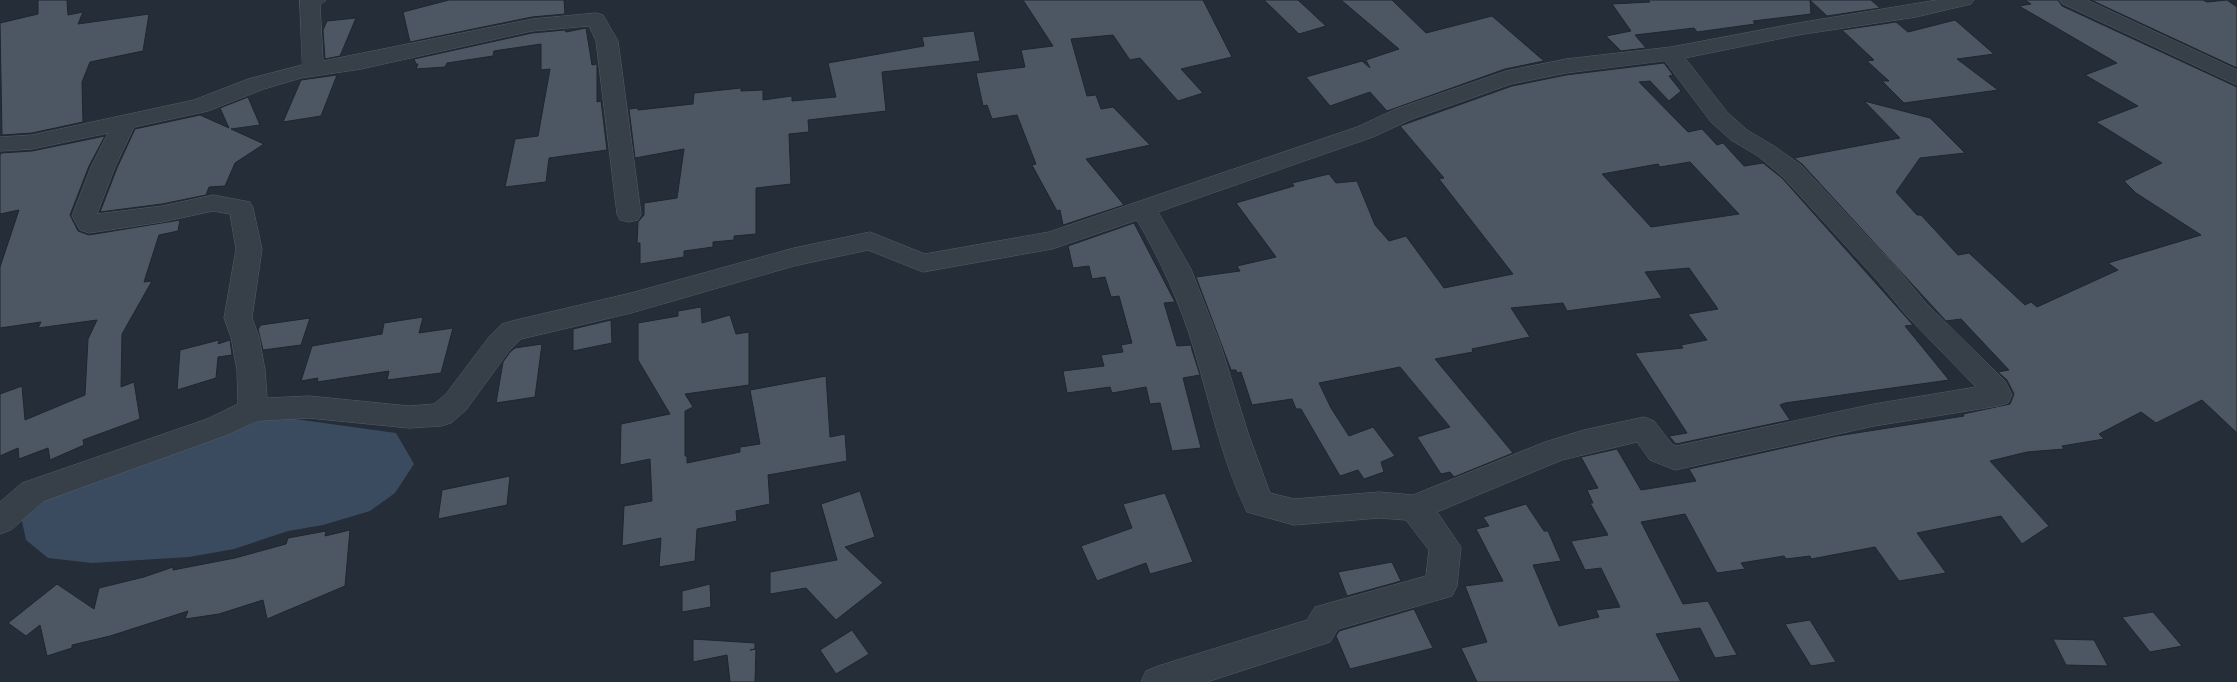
<svg xmlns="http://www.w3.org/2000/svg" width="2237" height="682" font-family="'Noto Sans',sans-serif">
	<rect width="100%" height="100%" fill="#242d38"/>
	<path fill="#3b4b5f" d="M 273,416 L 396,433 L 414,464 L 395,493 L 370,511 L 323,525 L 288,531 L 234,549 L 189,557 L 92,563 L 48,558 L 26,540 L 20,512 L 78,486 Z"/>
	<path fill="#4d5763" stroke="#1f262f" fill-rule="evenodd" d="M 38,0 L 67,0 L 68,15 L 83,12 L 78,24 L 149,14 L 143,51 L 90,62 L 82,82 L 83,122 L 32,133 L 2,135 L 0,23 L 38,14 Z
		M 449,0 L 564,0 L 565,14 L 532,17 L 410,42 L 403,12 Z
		M 1023,0 L 1203,0 L 1232,57 L 1181,69 L 1203,93 L 1178,101 L 1140,58 L 1130,60 L 1113,35 L 1071,39 L 1087,96 L 1096,95 L 1101,109 L 1113,107 L 1150,145 L 1086,159 L 1124,205 L 1063,225 L 1060,210 L 1057,211 L 1032,165 L 1036,164 L 1017,115 L 992,119 L 987,105 L 983,106 L 976,73 L 1025,67 L 1021,50 L 1053,46 Z
		M 1264,0 L 1298,0 L 1326,26 L 1299,34 Z
		M 1341,0 L 1392,0 L 1426,33 L 1492,16 L 1544,61 L 1505,69 L 1387,111 L 1370,92 L 1330,106 L 1306,77 L 1362,61 L 1370,68 L 1366,60 L 1399,49 Z
		M 1648,0 L 1810,0 L 1811,14 L 1753,21 L 1755,24 L 1697,32 L 1694,28 L 1635,35 L 1646,48 L 1621,51 L 1606,36 L 1631,31 L 1612,4 L 1650,2 Z
		M 1810,0 L 1871,0 L 1880,8 L 1827,16 Z
		M 2025,0 L 2058,0 L 2062,6 L 2237,87 L 2237,433 L 2202,400 L 2156,423 L 2141,412 L 2099,434 L 2104,439 L 2062,446 L 2064,449 L 2027,452 L 1990,461 L 2049,526 L 2022,544 L 2001,516 L 1917,533 L 1946,573 L 1899,581 L 1875,547 L 1811,559 L 1810,556 L 1786,559 L 1784,556 L 1741,563 L 1745,569 L 1717,573 L 1685,514 L 1641,522 L 1683,604 L 1708,601 L 1737,655 L 1715,658 L 1700,628 L 1656,634 L 1681,682 L 1477,682 L 1461,648 L 1487,642 L 1465,586 L 1503,581 L 1476,529 L 1489,526 L 1483,517 L 1526,504 L 1544,531 L 1548,531 L 1561,561 L 1533,565 L 1559,626 L 1599,617 L 1596,610 L 1620,607 L 1601,568 L 1585,570 L 1571,541 L 1608,535 L 1590,503 L 1593,503 L 1587,490 L 1598,488 L 1581,457 L 1617,449 L 1641,490 L 1696,481 L 1689,469 L 1837,436 L 1964,416 L 1963,414 L 2010,404 L 2014,394 L 2007,380 L 1998,372 L 2009,370 L 1961,319 L 1946,321 L 1802,164 L 1794,158 L 1900,138 L 1864,101 L 1930,118 L 1965,153 L 1920,158 L 1896,192 L 1917,215 L 1921,215 L 1958,255 L 1969,253 L 2025,305 L 2031,302 L 2037,307 L 2118,270 L 2108,263 L 2201,235 L 2136,193 L 2124,181 L 2162,163 L 2096,122 L 2138,106 L 2085,75 L 2117,63 L 2019,6 L 2031,4 Z
		M 2091,0 L 2203,0 L 2207,2 L 2227,0 L 2237,7 L 2237,68 Z
		M 356,18 L 340,56 L 325,59 L 323,30 L 327,21 Z
		M 1955,20 L 1994,54 L 1957,59 L 1998,90 L 1904,103 L 1882,81 L 1889,81 L 1867,61 L 1874,60 L 1842,30 L 1896,22 L 1908,32 Z
		M 586,28 L 592,65 L 597,64 L 597,102 L 601,101 L 607,150 L 549,158 L 546,182 L 505,187 L 515,139 L 538,136 L 550,69 L 541,70 L 541,44 L 494,51 L 493,56 L 447,63 L 445,67 L 416,69 L 418,64 L 416,64 L 414,59 L 532,33 L 565,30 L 566,32 Z
		M 974,31 L 980,61 L 882,72 L 886,111 L 808,120 L 809,132 L 789,134 L 791,184 L 756,188 L 756,234 L 734,236 L 734,240 L 713,242 L 713,247 L 684,251 L 684,257 L 640,264 L 640,243 L 637,243 L 638,222 L 644,215 L 644,203 L 677,198 L 684,149 L 635,158 L 629,109 L 638,108 L 638,110 L 693,104 L 694,93 L 741,88 L 741,91 L 763,90 L 763,100 L 792,96 L 792,101 L 836,97 L 828,63 L 924,46 L 922,37 Z
		M 1664,63 L 1673,75 L 1669,76 L 1681,91 L 1669,101 L 1650,81 L 1639,82 L 1688,132 L 1702,129 L 1717,145 L 1723,143 L 1744,166 L 1763,163 L 1782,178 L 1913,325 L 1905,326 L 1949,380 L 1785,403 L 1780,405 L 1790,420 L 1676,444 L 1669,436 L 1687,433 L 1635,353 L 1683,348 L 1681,345 L 1707,340 L 1688,314 L 1718,309 L 1689,268 L 1645,272 L 1662,298 L 1567,311 L 1563,303 L 1511,308 L 1530,337 L 1472,349 L 1473,352 L 1435,359 L 1513,453 L 1454,477 L 1450,472 L 1441,474 L 1417,437 L 1450,427 L 1400,367 L 1319,383 L 1331,408 L 1349,436 L 1373,427 L 1395,456 L 1381,462 L 1384,472 L 1364,479 L 1358,470 L 1340,476 L 1301,409 L 1296,409 L 1292,399 L 1252,405 L 1241,372 L 1237,373 L 1236,370 L 1231,370 L 1196,277 L 1240,271 L 1237,266 L 1276,257 L 1236,203 L 1294,186 L 1292,183 L 1329,174 L 1336,183 L 1357,181 L 1375,225 L 1389,241 L 1406,236 L 1444,288 L 1513,274 L 1439,179 L 1444,178 L 1400,126 L 1512,86 L 1566,75 ZM 1690,162 L 1739,214 L 1651,227 L 1602,174 L 1658,164 L 1660,167 Z
		M 337,75 L 321,116 L 283,122 L 301,80 Z
		M 248,97 L 260,125 L 231,129 L 264,144 L 235,163 L 225,186 L 209,187 L 206,195 L 162,204 L 100,212 L 117,168 L 135,129 L 200,115 L 229,128 L 220,108 Z
		M 105,136 L 89,166 L 70,215 L 78,231 L 89,235 L 180,220 L 178,231 L 159,235 L 144,282 L 152,281 L 122,334 L 121,387 L 134,382 L 140,419 L 83,440 L 84,445 L 50,460 L 48,448 L 19,459 L 18,448 L 0,456 L 0,394 L 22,386 L 25,420 L 85,395 L 88,339 L 97,320 L 38,328 L 41,322 L 0,328 L 0,267 L 19,210 L 0,214 L 0,155 L 1,153 L 32,151 Z
		M 1134,223 L 1175,302 L 1164,303 L 1177,346 L 1191,345 L 1192,350 L 1200,375 L 1183,378 L 1201,448 L 1172,451 L 1160,403 L 1150,404 L 1146,387 L 1112,393 L 1110,387 L 1067,393 L 1063,371 L 1104,366 L 1101,355 L 1123,352 L 1121,345 L 1132,343 L 1119,296 L 1111,297 L 1105,277 L 1092,279 L 1089,266 L 1073,268 L 1068,246 Z
		M 701,307 L 702,323 L 730,315 L 736,334 L 749,332 L 749,385 L 685,394 L 693,407 L 685,411 L 685,456 L 687,456 L 687,463 L 740,452 L 740,447 L 760,444 L 750,390 L 826,376 L 830,437 L 845,434 L 847,461 L 768,475 L 770,504 L 736,511 L 737,521 L 697,529 L 695,561 L 659,567 L 661,538 L 622,546 L 624,506 L 652,501 L 650,459 L 620,465 L 621,424 L 670,414 L 638,360 L 638,323 L 678,316 L 678,311 Z
		M 423,317 L 419,333 L 453,328 L 441,373 L 387,380 L 389,371 L 317,382 L 318,378 L 301,381 L 312,346 L 382,334 L 384,323 Z
		M 310,318 L 301,345 L 263,350 L 258,329 L 261,325 Z
		M 611,320 L 612,343 L 573,351 L 573,329 Z
		M 219,340 L 218,344 L 230,340 L 232,355 L 218,357 L 216,378 L 177,390 L 180,350 Z
		M 542,344 L 535,397 L 496,403 L 503,362 L 510,352 L 515,348 Z
		M 510,476 L 507,505 L 438,519 L 442,490 Z
		M 860,491 L 875,537 L 845,547 L 883,583 L 836,620 L 806,588 L 770,594 L 770,572 L 837,560 L 821,504 Z
		M 1165,493 L 1193,562 L 1150,574 L 1146,563 L 1097,581 L 1081,546 L 1132,528 L 1123,504 Z
		M 350,530 L 345,586 L 267,619 L 263,600 L 219,614 L 185,619 L 188,611 L 110,636 L 72,645 L 72,648 L 47,656 L 40,625 L 26,636 L 8,623 L 57,584 L 94,609 L 99,588 L 144,577 L 173,567 L 173,570 L 235,558 L 286,544 L 288,538 L 326,531 L 325,536 Z
		M 1392,562 L 1401,581 L 1347,596 L 1338,572 Z
		M 710,584 L 711,607 L 682,612 L 682,591 Z
		M 1414,609 L 1433,648 L 1350,669 L 1336,636 L 1339,631 Z
		M 2153,612 L 2182,646 L 2150,652 L 2122,617 Z
		M 1810,620 L 1836,662 L 1811,666 L 1785,624 Z
		M 852,630 L 869,654 L 836,674 L 820,650 Z
		M 693,639 L 755,643 L 755,649 L 750,650 L 756,649 L 755,682 L 730,682 L 727,655 L 693,662 Z
		M 2053,639 L 2094,640 L 2108,666 L 2066,665 Z"/>
	<g fill="none" stroke-linecap="round" stroke-linejoin="round">
		<g stroke="#565d66" stroke-width="1">
			<path id="street" d="M 300,0 L 326,0 L 320,5 L 323,61 L 532,19 L 596,13 L 603,15 L 618,41 L 641,214 L 638,220 L 629,222 L 620,220 L 617,214 L 596,41 L 589,26 L 532,31 L 361,69 L 301,78 L 264,89 L 208,111 L 134,127 L 115,167 L 97,214 L 162,206 L 213,195 L 250,202 L 253,208 L 262,249 L 252,318 L 259,337 L 265,370 L 267,398 L 309,396 L 409,406 L 434,404 L 446,394 L 489,337 L 502,324 L 512,321 L 631,293 L 794,248 L 870,232 L 925,254 L 1049,232 L 1357,127 L 1396,109 L 1506,71 L 1566,59 L 1671,47 L 1798,23 L 1937,0 L 1974,0 L 1971,4 L 1916,17 L 1798,35 L 1685,58 L 1727,112 L 1747,130 L 1774,146 L 1801,165 L 1896,267 L 1925,302 L 2005,381 L 2012,395 L 2008,403 L 1998,406 L 1874,426 L 1675,470 L 1650,460 L 1637,442 L 1562,460 L 1437,512 L 1461,547 L 1457,586 L 1452,596 L 1338,629 L 1330,642 L 1207,682 L 1141,682 L 1146,671 L 1158,666 L 1307,620 L 1315,607 L 1426,576 L 1429,550 L 1406,520 L 1379,518 L 1294,525 L 1247,512 C 1222,461 1210,403 1194,349 C 1180,303 1161,261 1137,220 L 1052,249 L 923,272 L 868,250 L 794,266 L 631,313 L 521,339 L 509,351 L 466,410 L 451,423 L 441,426 L 409,428 L 309,418 L 257,421 L 227,435 L 44,501 L 11,530 L 0,534 L 0,502 L 22,483 L 207,419 L 238,404 L 237,370 L 231,337 L 224,318 L 236,249 L 230,214 L 213,211 L 162,222 L 89,233 L 80,230 L 72,216 L 91,167 L 108,133 L 32,149 L 0,151 L 0,137 L 32,135 L 194,100 L 248,79 L 302,65 ZM 1665,61 L 1711,122 L 1731,140 L 1758,156 L 1783,177 L 1878,281 L 1907,316 L 1976,387 L 1874,404 L 1676,446 L 1672,444 L 1654,421 L 1644,417 L 1584,430 L 1545,442 L 1413,495 L 1379,492 L 1294,499 L 1270,493 L 1248,433 L 1221,346 L 1191,269 L 1158,212 L 1373,137 L 1412,119 L 1511,84 L 1566,73 Z
				M 2060,0 L 2087,0 L 2237,70 L 2237,85 L 2063,4 Z"/>
		</g>
		<use href="#street" fill="#373f48" fill-rule="evenodd"/>
	</g>
</svg>
